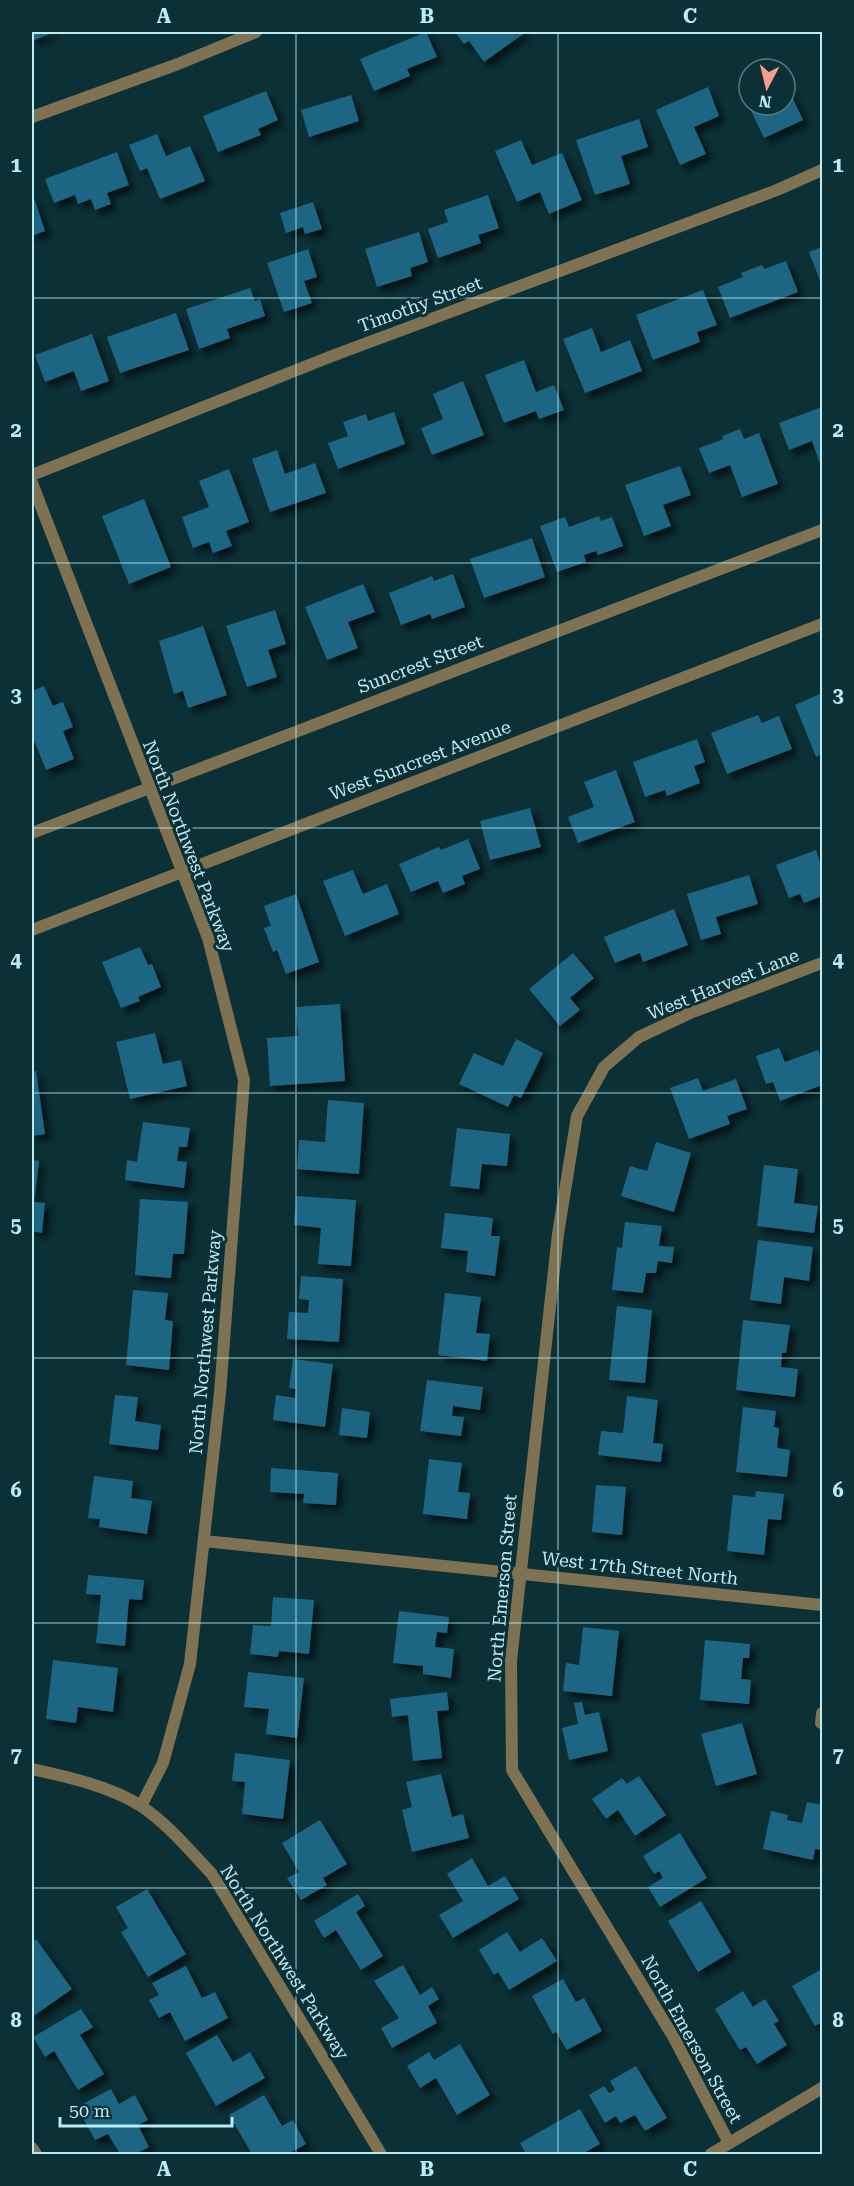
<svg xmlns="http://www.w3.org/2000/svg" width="854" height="2186" font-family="'Roboto Serif',serif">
	<defs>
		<filter id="shadow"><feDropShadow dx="5.5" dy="5.5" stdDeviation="3" flood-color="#0009"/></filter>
	</defs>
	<rect width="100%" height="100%" fill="#0b3036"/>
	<path fill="#1f6683" filter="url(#shadow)" d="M 32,32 L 55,32 L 32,41 Z
		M 426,32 L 437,57 L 407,69 L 410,76 L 374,91 L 360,59 Z
		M 455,32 L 526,32 L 484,62 L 469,41 L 464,44 Z
		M 785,82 L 803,120 L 764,138 L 744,96 L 749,94 L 749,105 L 785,105 Z
		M 708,87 L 719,116 L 694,127 L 706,154 L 680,165 L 656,110 Z
		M 266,91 L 278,120 L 258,129 L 261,135 L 218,152 L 203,116 Z
		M 351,95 L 359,121 L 309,137 L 301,110 Z
		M 639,119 L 648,147 L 621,156 L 630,184 L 595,195 L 576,140 Z
		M 157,134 L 166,156 L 190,146 L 205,181 L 160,199 L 147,168 L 140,171 L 129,145 Z
		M 521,140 L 532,165 L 562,153 L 582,200 L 549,214 L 540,192 L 517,202 L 495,151 Z
		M 117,152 L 129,185 L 107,193 L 111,204 L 95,210 L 91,199 L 78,204 L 75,195 L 54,203 L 45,179 Z
		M 32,192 L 45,231 L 32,236 Z
		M 488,195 L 499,228 L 478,235 L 481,243 L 438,258 L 428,229 L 448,222 L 444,210 Z
		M 313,202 L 322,229 L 305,234 L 303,227 L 286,233 L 280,213 Z
		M 419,232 L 428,262 L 410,268 L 412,276 L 377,287 L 365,249 Z
		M 822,247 L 822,286 L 809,252 Z
		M 308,249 L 317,277 L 304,281 L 312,303 L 284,312 L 267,263 Z
		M 786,261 L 798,292 L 730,318 L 718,287 L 743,277 L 741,273 L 762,265 L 764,269 Z
		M 250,288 L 255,301 L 260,299 L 265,316 L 227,329 L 230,338 L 199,349 L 186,309 Z
		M 703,290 L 717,325 L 697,332 L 700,342 L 653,360 L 636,315 Z
		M 176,313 L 189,350 L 120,373 L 107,337 Z
		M 592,328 L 601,352 L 630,340 L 642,371 L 585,393 L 563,339 Z
		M 92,334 L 109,381 L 81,391 L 74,371 L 45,382 L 35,355 Z
		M 524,360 L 536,392 L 554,385 L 564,410 L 539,419 L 536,411 L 504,423 L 485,375 Z
		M 463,381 L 484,435 L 432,455 L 421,428 L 443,419 L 433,394 Z
		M 822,407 L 822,469 L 812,441 L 789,450 L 779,423 Z
		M 394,412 L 405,444 L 338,469 L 328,443 L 348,436 L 343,422 L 366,414 L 368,421 Z
		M 740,429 L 744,439 L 759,433 L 778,484 L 742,497 L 730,465 L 709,473 L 699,448 L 724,439 L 722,436 Z
		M 277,450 L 285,474 L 315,463 L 326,493 L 270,512 L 252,459 Z
		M 680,466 L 691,495 L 663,505 L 671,526 L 644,536 L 625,485 Z
		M 229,469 L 249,522 L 226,531 L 232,546 L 213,553 L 209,542 L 193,548 L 182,517 L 209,507 L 199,481 Z
		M 144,499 L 171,567 L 129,584 L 102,516 Z
		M 599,516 L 601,521 L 612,517 L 623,546 L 598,555 L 596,551 L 584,555 L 586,562 L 557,572 L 540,526 L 565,517 L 569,527 Z
		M 532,538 L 545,577 L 484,598 L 470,559 Z
		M 453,574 L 465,607 L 432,619 L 430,614 L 401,625 L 389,593 L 432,576 L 434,581 Z
		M 363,584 L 375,612 L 348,622 L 358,648 L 327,660 L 305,607 Z
		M 275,610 L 286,644 L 268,650 L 277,677 L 247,687 L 226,626 Z
		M 203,626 L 227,695 L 188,708 L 183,691 L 174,694 L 159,641 Z
		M 44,686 L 53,706 L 63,702 L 73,727 L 63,731 L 74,759 L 46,770 L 32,735 L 32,691 Z
		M 822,693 L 822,754 L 816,757 L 795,705 Z
		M 758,715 L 762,723 L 779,716 L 792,749 L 727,774 L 711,733 Z
		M 697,739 L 705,762 L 694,766 L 700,783 L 667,796 L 665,790 L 645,797 L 633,762 Z
		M 616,770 L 635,822 L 578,843 L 568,817 L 594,807 L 584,782 Z
		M 530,808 L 541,847 L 490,860 L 480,821 Z
		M 468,839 L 480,869 L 462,876 L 465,884 L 443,893 L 438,881 L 411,892 L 399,864 L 439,847 L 441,850 Z
		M 816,850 L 822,868 L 822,896 L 804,903 L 800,894 L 789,898 L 776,865 Z
		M 353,870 L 363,894 L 387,884 L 399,914 L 345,936 L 323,881 Z
		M 749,875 L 758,904 L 716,917 L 721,934 L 701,940 L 687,894 Z
		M 296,894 L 319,962 L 286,974 L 277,950 L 273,952 L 264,928 L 271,926 L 264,906 Z
		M 674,909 L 688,945 L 643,962 L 640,953 L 615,963 L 604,937 Z
		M 140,947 L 148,965 L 152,964 L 161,987 L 138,997 L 140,1001 L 121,1008 L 102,962 Z
		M 573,953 L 594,978 L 570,998 L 580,1010 L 560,1026 L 529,989 Z
		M 340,1004 L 345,1081 L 270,1086 L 267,1038 L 298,1036 L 296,1007 Z
		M 155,1033 L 163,1064 L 181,1060 L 187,1086 L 130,1099 L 116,1042 Z
		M 516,1039 L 543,1053 L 521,1098 L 514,1095 L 508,1107 L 459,1084 L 474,1053 L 503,1066 Z
		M 779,1048 L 785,1062 L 818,1050 L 822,1061 L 822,1085 L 780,1101 L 773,1082 L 766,1084 L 756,1056 Z
		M 36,1071 L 45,1134 L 32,1136 L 32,1072 Z
		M 698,1078 L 703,1091 L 736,1079 L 747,1109 L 727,1116 L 730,1124 L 689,1139 L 670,1088 Z
		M 328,1100 L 364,1103 L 359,1174 L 297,1169 L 299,1140 L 325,1142 Z
		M 143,1122 L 190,1128 L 187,1147 L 179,1147 L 177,1161 L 187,1162 L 184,1188 L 125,1180 L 127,1160 L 137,1162 Z
		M 457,1128 L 510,1134 L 507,1166 L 482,1164 L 479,1189 L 450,1186 Z
		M 656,1142 L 691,1153 L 674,1212 L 621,1196 L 630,1166 L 647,1171 Z
		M 32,1160 L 39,1161 L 34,1202 L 45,1203 L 42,1233 L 32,1231 Z
		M 764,1165 L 798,1169 L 794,1203 L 818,1206 L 814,1233 L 757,1226 Z
		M 296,1196 L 356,1200 L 351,1266 L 318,1264 L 321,1228 L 294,1225 Z
		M 140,1199 L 188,1202 L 184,1254 L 173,1254 L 171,1278 L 135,1275 Z
		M 445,1213 L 493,1218 L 491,1236 L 500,1236 L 495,1276 L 466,1272 L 468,1251 L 441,1248 Z
		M 625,1222 L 662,1226 L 659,1246 L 674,1247 L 672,1263 L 658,1261 L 656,1273 L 646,1273 L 643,1293 L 612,1290 L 617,1247 L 622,1248 Z
		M 758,1240 L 813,1247 L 809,1281 L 784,1277 L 781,1304 L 750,1300 Z
		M 301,1276 L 343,1279 L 339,1342 L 287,1339 L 289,1312 L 308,1313 L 309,1300 L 299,1299 Z
		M 133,1290 L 168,1293 L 165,1320 L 173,1321 L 169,1370 L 126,1365 Z
		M 445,1293 L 481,1297 L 476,1333 L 490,1334 L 487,1361 L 438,1355 Z
		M 617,1306 L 652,1310 L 645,1383 L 609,1380 Z
		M 743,1320 L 790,1325 L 786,1353 L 782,1353 L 781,1367 L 798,1369 L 795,1397 L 736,1390 Z
		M 293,1359 L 333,1364 L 325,1427 L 273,1420 L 276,1395 L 295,1398 L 296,1389 L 289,1388 Z
		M 427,1380 L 483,1387 L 480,1410 L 453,1406 L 452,1416 L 464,1417 L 461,1436 L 420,1431 Z
		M 115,1395 L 138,1397 L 135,1421 L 161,1425 L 158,1450 L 109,1444 Z
		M 627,1396 L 658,1400 L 653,1443 L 663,1444 L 661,1462 L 598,1455 L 601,1431 L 623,1433 Z
		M 743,1407 L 776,1411 L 774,1427 L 779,1428 L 777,1448 L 790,1450 L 787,1477 L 736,1472 Z
		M 342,1408 L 370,1412 L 367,1438 L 339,1435 Z
		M 429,1459 L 462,1463 L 458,1492 L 470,1493 L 467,1519 L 423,1514 Z
		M 271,1468 L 338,1473 L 336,1505 L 303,1503 L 304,1494 L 270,1492 Z
		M 94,1476 L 133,1481 L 131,1498 L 152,1501 L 147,1534 L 99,1527 L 100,1519 L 88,1518 Z
		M 596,1485 L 626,1487 L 622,1535 L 592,1532 Z
		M 756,1491 L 784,1494 L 781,1520 L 768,1519 L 764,1555 L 727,1551 L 733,1495 L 755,1497 Z
		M 88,1575 L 144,1580 L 142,1600 L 129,1599 L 125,1646 L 96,1643 L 101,1595 L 86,1594 Z
		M 273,1597 L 314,1600 L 309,1654 L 279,1651 L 278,1657 L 250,1654 L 253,1625 L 271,1626 Z
		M 399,1611 L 449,1617 L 447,1633 L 437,1632 L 435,1647 L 454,1649 L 451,1678 L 423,1674 L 423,1666 L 393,1663 Z
		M 583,1627 L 619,1631 L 612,1696 L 563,1691 L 566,1663 L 579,1665 Z
		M 705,1640 L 750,1644 L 749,1658 L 743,1658 L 741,1679 L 751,1680 L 749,1704 L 700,1700 Z
		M 53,1660 L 118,1668 L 113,1712 L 78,1707 L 76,1723 L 46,1719 Z
		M 248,1672 L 304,1678 L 297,1738 L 266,1734 L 269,1709 L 244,1707 Z
		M 447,1692 L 449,1710 L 437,1711 L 442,1758 L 413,1761 L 408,1715 L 392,1717 L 390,1699 Z
		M 582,1702 L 585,1715 L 599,1712 L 608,1751 L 569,1760 L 562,1728 L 578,1724 L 574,1703 Z
		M 742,1723 L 757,1774 L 716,1786 L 701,1734 Z
		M 235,1753 L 290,1760 L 283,1819 L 242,1814 L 245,1782 L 232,1781 Z
		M 441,1774 L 452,1817 L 463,1814 L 469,1838 L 412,1852 L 402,1810 L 412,1807 L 406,1782 Z
		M 639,1776 L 666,1815 L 635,1836 L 618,1810 L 606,1819 L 592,1799 L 622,1778 L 627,1784 Z
		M 807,1802 L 822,1805 L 822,1850 L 815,1849 L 813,1860 L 763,1849 L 771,1811 L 788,1815 L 787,1820 L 802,1823 Z
		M 320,1820 L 347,1864 L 323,1878 L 327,1885 L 301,1900 L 287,1878 L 299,1872 L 282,1843 Z
		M 680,1833 L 707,1878 L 660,1907 L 648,1887 L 663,1878 L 659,1871 L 654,1874 L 643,1856 Z
		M 472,1858 L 488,1886 L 505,1876 L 519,1899 L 453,1938 L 439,1915 L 463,1901 L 447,1874 Z
		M 147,1889 L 186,1954 L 148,1977 L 121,1932 L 128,1928 L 116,1907 Z
		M 358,1894 L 365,1906 L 356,1912 L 383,1956 L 361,1970 L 336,1930 L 324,1938 L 314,1921 Z
		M 701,1901 L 731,1952 L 698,1972 L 668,1921 Z
		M 507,1932 L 520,1952 L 542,1938 L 557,1961 L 509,1990 L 498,1972 L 494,1975 L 479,1950 Z
		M 36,1939 L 72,1989 L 32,2017 L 32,1943 Z
		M 403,1965 L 420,1995 L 432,1987 L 439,1999 L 428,2006 L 437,2023 L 392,2048 L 381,2028 L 399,2018 L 374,1981 Z
		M 186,1966 L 202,1998 L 215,1992 L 228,2018 L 185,2041 L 170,2012 L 159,2018 L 149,2000 L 159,1995 L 152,1983 Z
		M 822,1969 L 822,2022 L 815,2026 L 792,1986 Z
		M 563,1979 L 576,2002 L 584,1998 L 602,2031 L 567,2050 L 556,2032 L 553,2034 L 532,1996 Z
		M 743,1991 L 753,2007 L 765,1999 L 779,2021 L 774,2024 L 787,2045 L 757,2064 L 746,2047 L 740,2050 L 715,2009 Z
		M 81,2009 L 93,2027 L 80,2035 L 104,2074 L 78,2090 L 54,2051 L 45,2057 L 33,2037 Z
		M 217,2035 L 233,2062 L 250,2052 L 265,2078 L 216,2106 L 186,2053 Z
		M 460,2044 L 490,2095 L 457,2115 L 436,2078 L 420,2088 L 407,2066 L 429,2052 L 434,2060 Z
		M 636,2066 L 667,2118 L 645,2131 L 635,2115 L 620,2123 L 616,2116 L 605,2123 L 589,2095 L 604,2086 L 609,2093 L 615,2090 L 610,2081 Z
		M 111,2089 L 119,2104 L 135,2095 L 148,2120 L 138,2125 L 149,2147 L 135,2154 L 120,2154 L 108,2134 L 95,2140 L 77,2107 Z
		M 264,2095 L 282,2126 L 293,2120 L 306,2144 L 288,2154 L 252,2154 L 229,2115 Z
		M 580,2109 L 600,2144 L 582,2154 L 526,2154 L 520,2143 Z"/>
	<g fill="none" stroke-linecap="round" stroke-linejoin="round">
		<path stroke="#7e7253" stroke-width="12" d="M 32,117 L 178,64 L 256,32
			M 32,475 L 332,356 L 777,190 L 822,170
			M 32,483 L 208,938 L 244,1080 L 220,1393 L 190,1664 L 163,1763 L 141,1806
			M 32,833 L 822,530
			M 32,930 L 822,624
			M 204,1541 L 822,1605
			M 821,1723 L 822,1713
			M 32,1769 C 68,1777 110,1786 141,1806 C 168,1824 190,1851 212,1874 L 381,2154
			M 729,2143 L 674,2038 L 512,1770 L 511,1661 L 558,1234 L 577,1116 L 604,1067 L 639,1037 L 690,1013 L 822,963
			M 32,2148 L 36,2154
			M 711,2154 L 822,2088"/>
	</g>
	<path fill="none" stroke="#baecf5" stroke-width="1.5" stroke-opacity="0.55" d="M 296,32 L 296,2154M 558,32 L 558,2154M 32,298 L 822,298M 32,563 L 822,563M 32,828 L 822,828M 32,1093 L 822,1093M 32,1358 L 822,1358M 32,1623 L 822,1623M 32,1888 L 822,1888"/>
	<g text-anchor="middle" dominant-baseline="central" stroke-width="6" stroke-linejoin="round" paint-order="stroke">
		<g font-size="18" fill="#baecf5" stroke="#0b3036">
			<text transform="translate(420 304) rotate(-20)">Timothy Street</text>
			<text transform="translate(420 664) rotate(-21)">Suncrest Street</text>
			<text transform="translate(420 760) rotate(-21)">West Suncrest Avenue</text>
			<text transform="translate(189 846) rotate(69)">North Northwest Parkway</text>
			<text transform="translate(723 984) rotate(-22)">West Harvest Lane</text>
			<text transform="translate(205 1342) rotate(-85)">North Northwest Parkway</text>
			<text transform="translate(640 1568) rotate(6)">West 17th Street North</text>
			<text transform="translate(502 1588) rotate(-85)">North Emerson Street</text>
			<text transform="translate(285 1962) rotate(58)">North Northwest Parkway</text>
			<text transform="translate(692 2039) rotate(61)">North Emerson Street</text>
		</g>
	</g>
	<rect width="854" height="2186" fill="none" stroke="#0b3036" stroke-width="66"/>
	<g transform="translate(767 87) rotate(187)"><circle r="28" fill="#0b3036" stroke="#517b82" stroke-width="1.5"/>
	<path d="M0-4.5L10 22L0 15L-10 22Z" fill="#f59d8e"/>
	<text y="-9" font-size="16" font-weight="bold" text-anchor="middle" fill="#baecf5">N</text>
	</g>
	<path d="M60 2117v9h172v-9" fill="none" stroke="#baecf5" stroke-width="3"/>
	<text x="69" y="2117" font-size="18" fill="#baecf5" stroke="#0b3036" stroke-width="4.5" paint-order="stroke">50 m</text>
	<rect x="33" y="33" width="788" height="2120" fill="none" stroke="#baecf5" stroke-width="2"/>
	<g font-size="20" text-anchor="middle" font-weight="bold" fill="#baecf5">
		<text x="164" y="23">A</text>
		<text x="427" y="23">B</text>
		<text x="690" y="23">C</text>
		<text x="16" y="172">1</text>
		<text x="838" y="172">1</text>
		<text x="16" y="437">2</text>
		<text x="838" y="437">2</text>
		<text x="16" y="702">3</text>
		<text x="838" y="702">3</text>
		<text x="16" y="967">4</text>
		<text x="838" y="967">4</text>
		<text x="16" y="1232">5</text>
		<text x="838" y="1232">5</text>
		<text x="16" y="1497">6</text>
		<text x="838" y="1497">6</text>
		<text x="16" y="1762">7</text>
		<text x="838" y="1762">7</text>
		<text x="16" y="2027">8</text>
		<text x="838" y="2027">8</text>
		<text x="164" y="2176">A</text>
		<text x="427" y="2176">B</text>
		<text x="690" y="2176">C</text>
	</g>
</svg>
